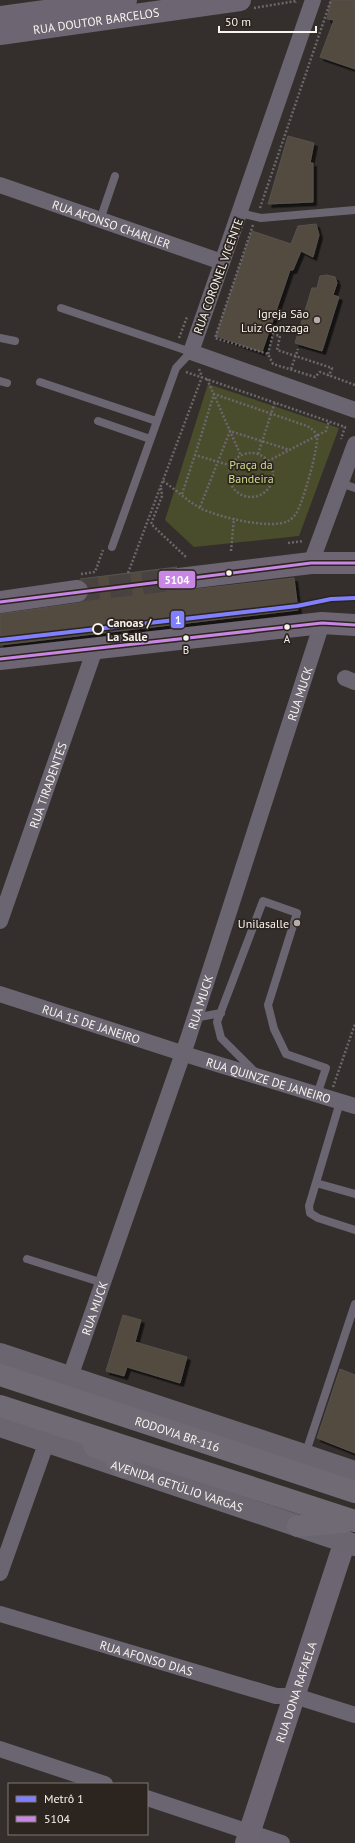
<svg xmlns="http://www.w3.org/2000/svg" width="355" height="1843" font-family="'PT Sans',sans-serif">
	<defs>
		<filter id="shadow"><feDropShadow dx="3.5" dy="3.5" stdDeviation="0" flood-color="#0009"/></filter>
	</defs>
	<rect width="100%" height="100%" fill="#342f2c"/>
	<path fill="#494d2b" d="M 208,384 L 339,428 L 299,536 L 194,547 L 165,520 Z"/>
	<path fill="#534b41" stroke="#56524e" filter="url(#shadow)" d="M 331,0 L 355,0 L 355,69 L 320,57 L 334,20 L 327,19 Z
		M 288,136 L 314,143 L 310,163 L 313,163 L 313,202 L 268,204 Z
		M 316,224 L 319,235 L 313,257 L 301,251 L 293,270 L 290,270 L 262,352 L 216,336 L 252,231 L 291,244 L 298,226 Z
		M 327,275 L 335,277 L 337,283 L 333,295 L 339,297 L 322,351 L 295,343 L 312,288 L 317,288 L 320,276 Z
		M 177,567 L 172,569 L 168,574 L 167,580 L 169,587 L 174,590 L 180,591 L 294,578 L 298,610 L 0,645 L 0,614 L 79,603 L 84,601 L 89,595 L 89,589 L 87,583 L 80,579 Z
		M 123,1315 L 141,1320 L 135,1342 L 187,1357 L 180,1383 L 127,1367 L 124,1376 L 106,1371 Z
		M 340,1369 L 355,1375 L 355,1453 L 317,1438 Z"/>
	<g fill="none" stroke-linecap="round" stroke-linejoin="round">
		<path stroke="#484340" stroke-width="22" stroke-dasharray="22 11" stroke-linecap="butt" d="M 77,591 L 179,579"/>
		<path stroke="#6b676c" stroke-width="2.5" stroke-dasharray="2 2" stroke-linecap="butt" d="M 254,8 L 296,1 L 296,3
			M 260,208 L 331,0
			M 253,225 L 215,338 L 268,354 L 273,364 L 315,377 L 320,372 L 355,385
			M 179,338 L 187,317
			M 268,354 L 273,334 L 280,336 L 277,350 L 332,368 L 329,376
			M 291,369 L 298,349
			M 186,372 L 345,427 L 341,439
			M 207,379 L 241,456
			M229 475a22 22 0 1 1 44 0a22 22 0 1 1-44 0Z
			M 258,454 L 275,402
			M 268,461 L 326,431 L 329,421
			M 163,481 C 175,489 187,501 200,508 C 218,517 270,530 288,521 C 290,520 294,517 295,515 C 302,507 319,446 317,436 C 315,431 311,428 307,426 L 214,394 L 195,455 L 232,466
			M 161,488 L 162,496 L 151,524 L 186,557
			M 182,494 L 195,455
			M 200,507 L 230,431 L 290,450
			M 288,543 L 303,541
			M 231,551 L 234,518
			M 128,573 L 202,377 L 199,369
			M 81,574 L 95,572 L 103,550
			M 333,1087 L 355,1024"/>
		<path stroke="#6a6570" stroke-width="8" d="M 240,213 L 261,218 L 355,210
			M 100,220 L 115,176
			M 61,308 L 191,352 L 176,368 L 112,547
			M 0,338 L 15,341
			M 0,381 L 7,383
			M 40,382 L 156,421
			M 98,421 L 150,439
			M 340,483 L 355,488
			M 194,1018 L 221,1013
			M 255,1072 L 221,1038 L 217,1022 L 263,901 L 297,913 L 268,1005 L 274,1029 L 286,1054 L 326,1068 L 317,1095
			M 340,1102 L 309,1206 L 310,1213 L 318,1218 L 355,1230
			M 316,1183 L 355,1194
			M 27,1259 L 103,1283
			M 305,1455 L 355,1304"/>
		<g stroke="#6a6570" stroke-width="16">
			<path d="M 313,0 L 191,352 L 355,410"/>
			<path id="s1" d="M 0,185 L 222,262"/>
			<path d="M 311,563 L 355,444"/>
			<path d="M 345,678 L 355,682"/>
			<path id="s2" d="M 0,921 L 95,649"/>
			<path id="s3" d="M 0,994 L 194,1057 L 355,1106"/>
			<path id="s4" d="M 70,1377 L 188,1039 L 322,623"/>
			<path d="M 0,1573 L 47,1441"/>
			<path id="s5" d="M 0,1614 L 276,1696 L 295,1696 L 355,1715"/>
			<path d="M 0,1749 L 105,1784"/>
			<path d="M 147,1798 L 282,1843"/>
		</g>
		<g stroke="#6d6672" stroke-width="22">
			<path d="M 0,17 L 126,0"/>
			<path id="s6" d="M 0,34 L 240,0"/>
			<path d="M 179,579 L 311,563 L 355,563"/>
			<path d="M 0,602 L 77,591"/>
			<path d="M 0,659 L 322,623 L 355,625"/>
			<path id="s7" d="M 246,1843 L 345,1541"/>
		</g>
		<g stroke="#6b656f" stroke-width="22">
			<path d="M 0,1354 L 355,1472"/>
			<path id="s8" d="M 0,1426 L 355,1545"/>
		</g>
		<g stroke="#706a75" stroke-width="22">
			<path id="s9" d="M 0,1375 L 355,1492"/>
			<path d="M 0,1406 L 355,1521"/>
			<path d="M 94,1446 L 112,1454 L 123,1467"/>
			<path d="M 298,1526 L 344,1522"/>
		</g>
		<g stroke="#2c241e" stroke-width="6">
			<path id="bus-1" d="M 0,602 L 311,563 L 355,563
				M 0,659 L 322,623 L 355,625"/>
		</g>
		<use href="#bus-1" stroke="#c787e3" stroke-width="3"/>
		<g stroke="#2c241e" stroke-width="7">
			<path id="metro-1" d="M 0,640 L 297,606 L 331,599 L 355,598"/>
		</g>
		<use href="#metro-1" stroke="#8080ff" stroke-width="4"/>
	</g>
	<g fill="#b4aeab" stroke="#2c241e" stroke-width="1.5">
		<circle cx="317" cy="320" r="4"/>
		<circle cx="297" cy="923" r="4"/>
	</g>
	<g fill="#f9f3ef" stroke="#2c241e" stroke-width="1.5">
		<circle cx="229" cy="573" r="3.5"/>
		<circle cx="287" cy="627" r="3.5"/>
		<circle cx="186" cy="638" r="3.5"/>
	</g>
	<circle fill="#2c241e" stroke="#f9f3ef" stroke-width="2" cx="98" cy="629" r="5"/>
	<g text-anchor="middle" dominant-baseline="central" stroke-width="3.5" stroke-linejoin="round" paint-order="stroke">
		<g font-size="11" fill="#f9f3ef" stroke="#2c241e">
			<text x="287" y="639">A</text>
			<text x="186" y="650">B</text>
		</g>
		<g font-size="12" fill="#f9f3ef" stroke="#2c241e">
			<text stroke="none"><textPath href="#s6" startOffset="97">RUA DOUTOR BARCELOS</textPath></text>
			<text stroke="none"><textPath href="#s1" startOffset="118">RUA AFONSO CHARLIER</textPath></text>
			<text transform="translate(218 276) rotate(-70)">RUA CORONEL VICENTE</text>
			<text stroke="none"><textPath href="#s4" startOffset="721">RUA MUCK</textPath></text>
			<text stroke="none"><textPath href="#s2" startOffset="144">RUA TIRADENTES</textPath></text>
			<text stroke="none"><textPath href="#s4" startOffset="397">RUA MUCK</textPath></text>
			<text stroke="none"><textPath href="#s3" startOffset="96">RUA 15 DE JANEIRO</textPath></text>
			<text stroke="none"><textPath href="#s3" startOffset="282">RUA QUINZE DE JANEIRO</textPath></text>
			<text stroke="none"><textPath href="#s4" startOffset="73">RUA MUCK</textPath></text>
			<text stroke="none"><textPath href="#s9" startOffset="187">RODOVIA BR-116</textPath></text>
			<text stroke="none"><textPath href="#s8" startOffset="187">AVENIDA GETÚLIO VARGAS</textPath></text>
			<text stroke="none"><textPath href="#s5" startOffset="153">RUA AFONSO DIAS</textPath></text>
			<text stroke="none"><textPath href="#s7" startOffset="159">RUA DONA RAFAELA</textPath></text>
		</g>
		<g font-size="12" fill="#f9f3ef" stroke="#2c241e" text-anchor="end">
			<text x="309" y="313">Igreja São<tspan x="309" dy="14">Luiz Gonzaga</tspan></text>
			<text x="289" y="923">Unilasalle</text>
		</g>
		<g font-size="12" fill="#d0de8b" stroke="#2c241e">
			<text x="251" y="464">Praça da<tspan x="251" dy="14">Bandeira</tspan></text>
		</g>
		<g font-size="12" font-weight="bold" fill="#f9f3ef" stroke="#2c241e" text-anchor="start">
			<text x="107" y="622">Canoas /<tspan x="107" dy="14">La Salle</tspan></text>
		</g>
	</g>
	<g stroke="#2c241e" stroke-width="1.5">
		<rect x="158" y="570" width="38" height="19" rx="4" fill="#c787e3"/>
		<rect x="170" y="610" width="15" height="19" rx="4" fill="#8080ff"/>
	</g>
	<g font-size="11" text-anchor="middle" font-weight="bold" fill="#fff">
		<text x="177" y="584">5104</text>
		<text x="178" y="624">1</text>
	</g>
	<rect x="8" y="1783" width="140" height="52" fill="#2c241e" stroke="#7e7772"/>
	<rect x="16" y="1796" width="20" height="6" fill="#8080ff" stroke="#7e7772"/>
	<text x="44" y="1803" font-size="12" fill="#f9f3ef">Metrô 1</text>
	<rect x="16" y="1816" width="20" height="6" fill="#c787e3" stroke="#7e7772"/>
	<text x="44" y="1823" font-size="12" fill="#f9f3ef">5104</text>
	<path d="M219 26v6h97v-6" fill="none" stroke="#f9f3ef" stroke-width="2"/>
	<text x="225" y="26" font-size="12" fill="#f9f3ef" stroke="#2c241e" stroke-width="3" paint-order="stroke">50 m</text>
</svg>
